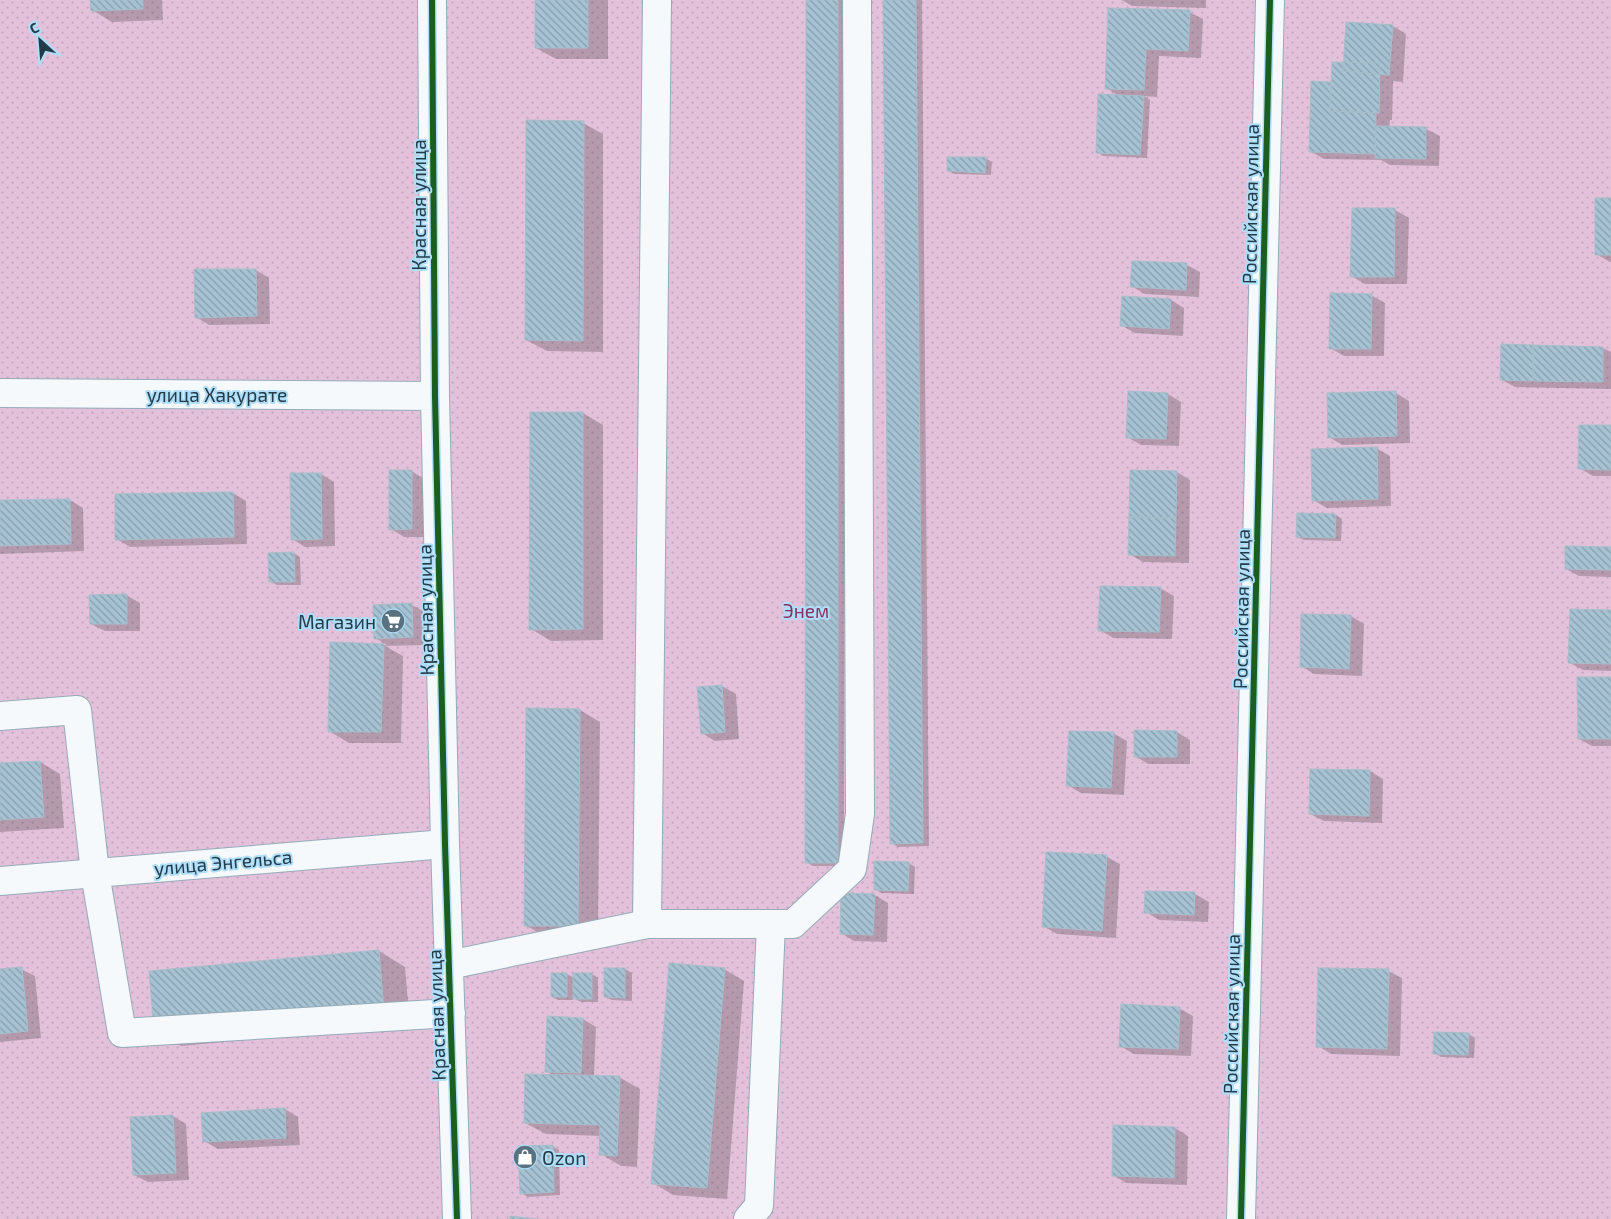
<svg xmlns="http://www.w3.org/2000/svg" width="1611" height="1219" font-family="'Exo 2',sans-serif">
	<defs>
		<pattern id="garden-dots" width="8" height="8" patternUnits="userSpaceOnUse" patternTransform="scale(1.25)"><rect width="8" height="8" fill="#e3c1da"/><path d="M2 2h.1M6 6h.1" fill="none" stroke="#c2a7bd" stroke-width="1.8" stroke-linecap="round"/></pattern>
		<pattern id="building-back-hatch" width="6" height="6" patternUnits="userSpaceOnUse" patternTransform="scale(1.25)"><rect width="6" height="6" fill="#a6c2d3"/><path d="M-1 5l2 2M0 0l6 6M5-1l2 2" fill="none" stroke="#879fad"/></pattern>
	</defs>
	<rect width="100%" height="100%" fill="#c0d9e8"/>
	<path fill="url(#garden-dots)" d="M 0,0 L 1611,0 L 1611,1219 L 0,1219 Z"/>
	<path fill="#0003" d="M 92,0 L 162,0 L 163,20 L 112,22 L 92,10 Z
		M 536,0 L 608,0 L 608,59 L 556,59 L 536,48 Z
		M 807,0 L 845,0 L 844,866 L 813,866 L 806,862 Z
		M 884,0 L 922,0 L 929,846 L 898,847 L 892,843 Z
		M 1122,0 L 1206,0 L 1206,8 L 1132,6 Z
		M 1109,9 L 1189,12 L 1203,19 L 1201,58 L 1159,56 L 1157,97 L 1144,96 L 1150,100 L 1147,158 L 1103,156 L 1097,152 L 1119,96 L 1106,88 Z
		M 1393,26 L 1406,34 L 1403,82 L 1393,81 L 1392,120 L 1390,120 L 1389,128 L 1426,129 L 1440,136 L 1439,166 L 1390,165 L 1381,160 L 1324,159 L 1310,151 L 1312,83 L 1332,83 L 1344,63 Z
		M 583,123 L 603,134 L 603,352 L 547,351 L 526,340 Z
		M 985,158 L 992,162 L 991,175 L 955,174 L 948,171 Z
		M 1611,199 L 1611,262 L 1610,262 L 1596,254 Z
		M 1353,209 L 1395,210 L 1409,218 L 1407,284 L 1365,284 L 1351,276 Z
		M 1187,265 L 1200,272 L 1199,297 L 1145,294 L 1131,286 Z
		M 256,270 L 269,278 L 270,324 L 209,325 L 196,317 Z
		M 1371,295 L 1385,303 L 1384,356 L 1344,356 L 1330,348 Z
		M 1171,300 L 1184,308 L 1183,336 L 1135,333 L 1121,325 Z
		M 1502,346 L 1603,348 L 1611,352 L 1611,389 L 1515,387 L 1502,380 Z
		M 1396,393 L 1409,401 L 1410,443 L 1342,445 L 1329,437 Z
		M 1168,394 L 1181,402 L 1179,446 L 1141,445 L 1127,437 Z
		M 531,413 L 583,413 L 603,425 L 603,640 L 551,641 L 531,629 Z
		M 1611,426 L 1611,476 L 1593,476 L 1579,468 Z
		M 1376,448 L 1390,456 L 1391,506 L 1327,508 L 1313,500 Z
		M 411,471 L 425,479 L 425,537 L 404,537 L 391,529 Z
		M 1177,472 L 1190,480 L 1189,563 L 1143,562 L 1129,554 Z
		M 321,474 L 334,482 L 335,546 L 305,547 L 292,539 Z
		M 233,493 L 246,501 L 247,544 L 130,547 L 117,539 Z
		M 70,500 L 83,508 L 84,551 L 0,554 L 0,502 Z
		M 1336,515 L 1342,519 L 1341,541 L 1304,540 L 1297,537 Z
		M 1611,548 L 1611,577 L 1579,576 L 1566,569 Z
		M 294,553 L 300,557 L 301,585 L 277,585 L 271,582 Z
		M 1160,588 L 1174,596 L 1172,639 L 1113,638 L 1100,630 Z
		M 126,595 L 140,603 L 140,631 L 105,631 L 91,624 Z
		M 412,605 L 425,612 L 426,645 L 385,646 L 403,656 L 401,743 L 349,743 L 329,731 L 331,644 L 387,645 L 375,638 Z
		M 1611,612 L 1611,671 L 1583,670 L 1570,663 Z
		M 1351,616 L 1364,624 L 1362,676 L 1314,674 L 1301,666 Z
		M 1611,678 L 1611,746 L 1592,746 L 1579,739 Z
		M 722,686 L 736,694 L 739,739 L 715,741 L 702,733 L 699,688 Z
		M 580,710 L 600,722 L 598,937 L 546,937 L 525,925 Z
		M 1177,732 L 1190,740 L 1190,764 L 1148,764 L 1135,756 Z
		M 1113,733 L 1127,741 L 1124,795 L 1081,793 L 1067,785 Z
		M 40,762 L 60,774 L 64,828 L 0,832 L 0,765 Z
		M 1370,771 L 1383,779 L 1382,823 L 1324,821 L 1310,814 Z
		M 1107,857 L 1120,864 L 1116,938 L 1057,934 L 1043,926 Z
		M 909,863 L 915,867 L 914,894 L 881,893 L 875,889 Z
		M 1147,892 L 1195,894 L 1209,902 L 1208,922 L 1159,920 L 1146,912 Z
		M 875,895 L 888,903 L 887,942 L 854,941 L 841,933 Z
		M 379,951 L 405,967 L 410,1025 L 181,1046 L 155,1031 Z
		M 21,969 L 35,976 L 41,1038 L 0,1042 L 0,971 Z
		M 606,969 L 625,969 L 632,973 L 632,1001 L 612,1000 L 605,997 Z
		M 724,969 L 744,981 L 727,1199 L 673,1195 L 653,1183 Z
		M 1388,971 L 1402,978 L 1400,1056 L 1331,1054 L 1318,1046 Z
		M 567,974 L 575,978 L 592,974 L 598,978 L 598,1002 L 581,1002 L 573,998 L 573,1000 L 558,1000 L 552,997 Z
		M 1179,1008 L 1193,1016 L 1191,1056 L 1134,1054 L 1120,1046 Z
		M 583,1019 L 596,1027 L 594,1077 L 619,1077 L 640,1089 L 637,1167 L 621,1166 L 601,1154 L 601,1136 L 546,1134 L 525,1123 L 554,1076 L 546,1071 Z
		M 1469,1034 L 1475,1038 L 1474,1058 L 1441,1057 L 1434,1053 Z
		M 285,1109 L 298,1117 L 300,1145 L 218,1149 L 204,1141 Z
		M 173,1116 L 186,1124 L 189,1180 L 148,1182 L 134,1175 Z
		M 1175,1128 L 1188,1136 L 1187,1185 L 1126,1183 L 1113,1175 Z
		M 552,1146 L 559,1150 L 560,1195 L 528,1197 L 521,1193 Z"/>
	<path fill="url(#building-back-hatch)" stroke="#a7beca" d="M 90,0 L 143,0 L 143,9 L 91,11 Z
		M 535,0 L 588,0 L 588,48 L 535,48 Z
		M 806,0 L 838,0 L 838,863 L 805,863 Z
		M 883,0 L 916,0 L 923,843 L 890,844 Z
		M 1108,8 L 1190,10 L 1188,51 L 1146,49 L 1144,90 L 1105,89 Z
		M 1346,22 L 1393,25 L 1389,75 L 1343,71 Z
		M 1332,62 L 1380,63 L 1379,113 L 1330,111 Z
		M 1311,81 L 1331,82 L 1330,111 L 1376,113 L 1375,154 L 1309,152 Z
		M 1098,94 L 1144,96 L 1140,155 L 1096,153 Z
		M 526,120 L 584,121 L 583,341 L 525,340 Z
		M 1376,126 L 1426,127 L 1426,159 L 1375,158 Z
		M 947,157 L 986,157 L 985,173 L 947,171 Z
		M 1595,198 L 1611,198 L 1611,255 L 1595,255 Z
		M 1352,208 L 1395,208 L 1394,277 L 1350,277 Z
		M 1132,261 L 1187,263 L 1186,290 L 1130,287 Z
		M 194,269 L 256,269 L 257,316 L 195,318 Z
		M 1330,293 L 1372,294 L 1371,349 L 1329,349 Z
		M 1122,296 L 1171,299 L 1169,329 L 1120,326 Z
		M 1501,344 L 1533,345 L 1533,381 L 1500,380 Z
		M 1533,345 L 1603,347 L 1603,382 L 1533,381 Z
		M 1128,391 L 1168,393 L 1166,439 L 1126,438 Z
		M 1396,391 L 1397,436 L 1328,438 L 1327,393 Z
		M 530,412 L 583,412 L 583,629 L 529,630 Z
		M 1579,425 L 1611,425 L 1611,470 L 1578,469 Z
		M 1377,447 L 1378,499 L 1312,501 L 1311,449 Z
		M 389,470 L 412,470 L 412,529 L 389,530 Z
		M 1130,470 L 1177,471 L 1176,518 L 1129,517 Z
		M 290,473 L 321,473 L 322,539 L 291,540 Z
		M 233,492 L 234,537 L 115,540 L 115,494 Z
		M 70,499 L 71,544 L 0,546 L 0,500 Z
		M 1297,513 L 1336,514 L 1335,538 L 1296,537 Z
		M 1129,517 L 1176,518 L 1175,556 L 1128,555 Z
		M 1565,546 L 1611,547 L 1611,570 L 1565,569 Z
		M 294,552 L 295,582 L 269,582 L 268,553 Z
		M 1100,586 L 1161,587 L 1159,632 L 1098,631 Z
		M 127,594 L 127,624 L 90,624 L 89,595 Z
		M 412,603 L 413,637 L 374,639 L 373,605 Z
		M 1570,609 L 1611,610 L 1611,664 L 1568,663 Z
		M 1301,614 L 1351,615 L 1349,669 L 1300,667 Z
		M 330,642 L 384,644 L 381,732 L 328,732 Z
		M 1577,677 L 1611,677 L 1611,739 L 1578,739 Z
		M 722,685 L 725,732 L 701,734 L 697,687 Z
		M 526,708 L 580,709 L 578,926 L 524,926 Z
		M 1134,730 L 1177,731 L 1177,757 L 1134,757 Z
		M 1069,731 L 1114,732 L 1111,788 L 1066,786 Z
		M 40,761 L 44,817 L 0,820 L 0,763 Z
		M 1310,769 L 1370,770 L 1369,816 L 1309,814 Z
		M 1046,852 L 1107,855 L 1102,931 L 1042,927 Z
		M 874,861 L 909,862 L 908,891 L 874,890 Z
		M 1145,891 L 1195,892 L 1194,915 L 1144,913 Z
		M 841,893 L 875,894 L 873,935 L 840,934 Z
		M 379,950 L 384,1011 L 154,1031 L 149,971 Z
		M 669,963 L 725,968 L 707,1188 L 651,1184 Z
		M 22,967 L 28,1031 L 0,1034 L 0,969 Z
		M 604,968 L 625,968 L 625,998 L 604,997 Z
		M 1318,968 L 1389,969 L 1387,1049 L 1316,1047 Z
		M 551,973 L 567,973 L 567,997 L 551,997 Z
		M 573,973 L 592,973 L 592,999 L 573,999 Z
		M 1121,1004 L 1180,1007 L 1178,1049 L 1119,1047 Z
		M 547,1016 L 583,1018 L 581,1073 L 545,1072 Z
		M 1434,1032 L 1469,1033 L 1468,1055 L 1433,1054 Z
		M 525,1074 L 620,1076 L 617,1156 L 599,1155 L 600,1125 L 524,1123 Z
		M 285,1108 L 286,1138 L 203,1142 L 201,1113 Z
		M 173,1115 L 176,1173 L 133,1175 L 130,1117 Z
		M 1113,1125 L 1175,1127 L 1174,1178 L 1112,1176 Z
		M 553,1145 L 554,1192 L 520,1194 L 518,1146 Z
		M 510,1216 L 536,1219 L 510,1219 Z"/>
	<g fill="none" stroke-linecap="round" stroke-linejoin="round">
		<g stroke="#95abb8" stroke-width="30">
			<path id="minor" d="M 432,0 L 435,396 L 445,844 L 457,1219
				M 0,393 L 435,396
				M 0,716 L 77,710 L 95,873 L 122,1033 L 451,1013
				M 0,881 L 445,844
				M 647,924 L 793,924 L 852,869 L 860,814 L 857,0
				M 449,965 L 647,924 L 657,0
				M 748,1219 L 759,1206 L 771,924
				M 1241,1219 L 1270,0"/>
		</g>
		<use href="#minor" stroke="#f6f9fc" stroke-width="28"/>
		<g stroke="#afdef9" stroke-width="9">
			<path id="cycleway" d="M 432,0 L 435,396 L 445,844 L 457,1219
				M 1241,1219 L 1270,0"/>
		</g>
		<use href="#cycleway" stroke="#1b5e20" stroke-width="6"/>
	</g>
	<defs>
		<g id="supermarket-disc" transform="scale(1.25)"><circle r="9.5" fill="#5a7280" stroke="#afdef9"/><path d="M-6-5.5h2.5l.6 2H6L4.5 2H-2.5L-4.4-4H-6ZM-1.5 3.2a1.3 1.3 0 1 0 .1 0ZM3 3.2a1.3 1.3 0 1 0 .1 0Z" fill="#fff"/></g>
		<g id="shop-disc" transform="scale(1.25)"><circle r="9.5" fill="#5a7280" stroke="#afdef9"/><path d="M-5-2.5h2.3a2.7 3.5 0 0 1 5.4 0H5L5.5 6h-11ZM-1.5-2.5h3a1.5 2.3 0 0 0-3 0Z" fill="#fff"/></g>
	</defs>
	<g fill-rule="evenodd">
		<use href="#supermarket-disc" x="393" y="621"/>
		<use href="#shop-disc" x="525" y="1157"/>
	</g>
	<g text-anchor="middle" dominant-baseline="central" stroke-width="4" stroke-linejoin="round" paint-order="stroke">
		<g font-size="19" fill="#233b48" stroke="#afdef9">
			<text transform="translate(1250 204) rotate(-89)">Российская улица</text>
			<text transform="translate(418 205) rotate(-90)">Красная улица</text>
			<text x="217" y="394">улица Хакурате</text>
			<text transform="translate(1241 609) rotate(-89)">Российская улица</text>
			<text transform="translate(425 610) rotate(-91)">Красная улица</text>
			<text transform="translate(223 862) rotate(-5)">улица Энгельса</text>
			<text transform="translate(1231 1014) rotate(-89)">Российская улица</text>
			<text transform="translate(436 1015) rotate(-92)">Красная улица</text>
		</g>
		<g font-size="19" fill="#8f2d5e" stroke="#afdef9">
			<text x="806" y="610">Энем</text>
		</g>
		<g font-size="19" fill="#233b48" stroke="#afdef9" text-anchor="end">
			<text x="376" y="621">Магазин</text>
			<text x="542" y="1157" text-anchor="start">Ozon</text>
		</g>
	</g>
	<g transform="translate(40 40) rotate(334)" stroke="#afdef9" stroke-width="4" paint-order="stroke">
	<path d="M0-4L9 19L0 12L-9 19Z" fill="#233b48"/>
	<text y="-8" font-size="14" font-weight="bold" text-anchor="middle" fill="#233b48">С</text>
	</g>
</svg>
